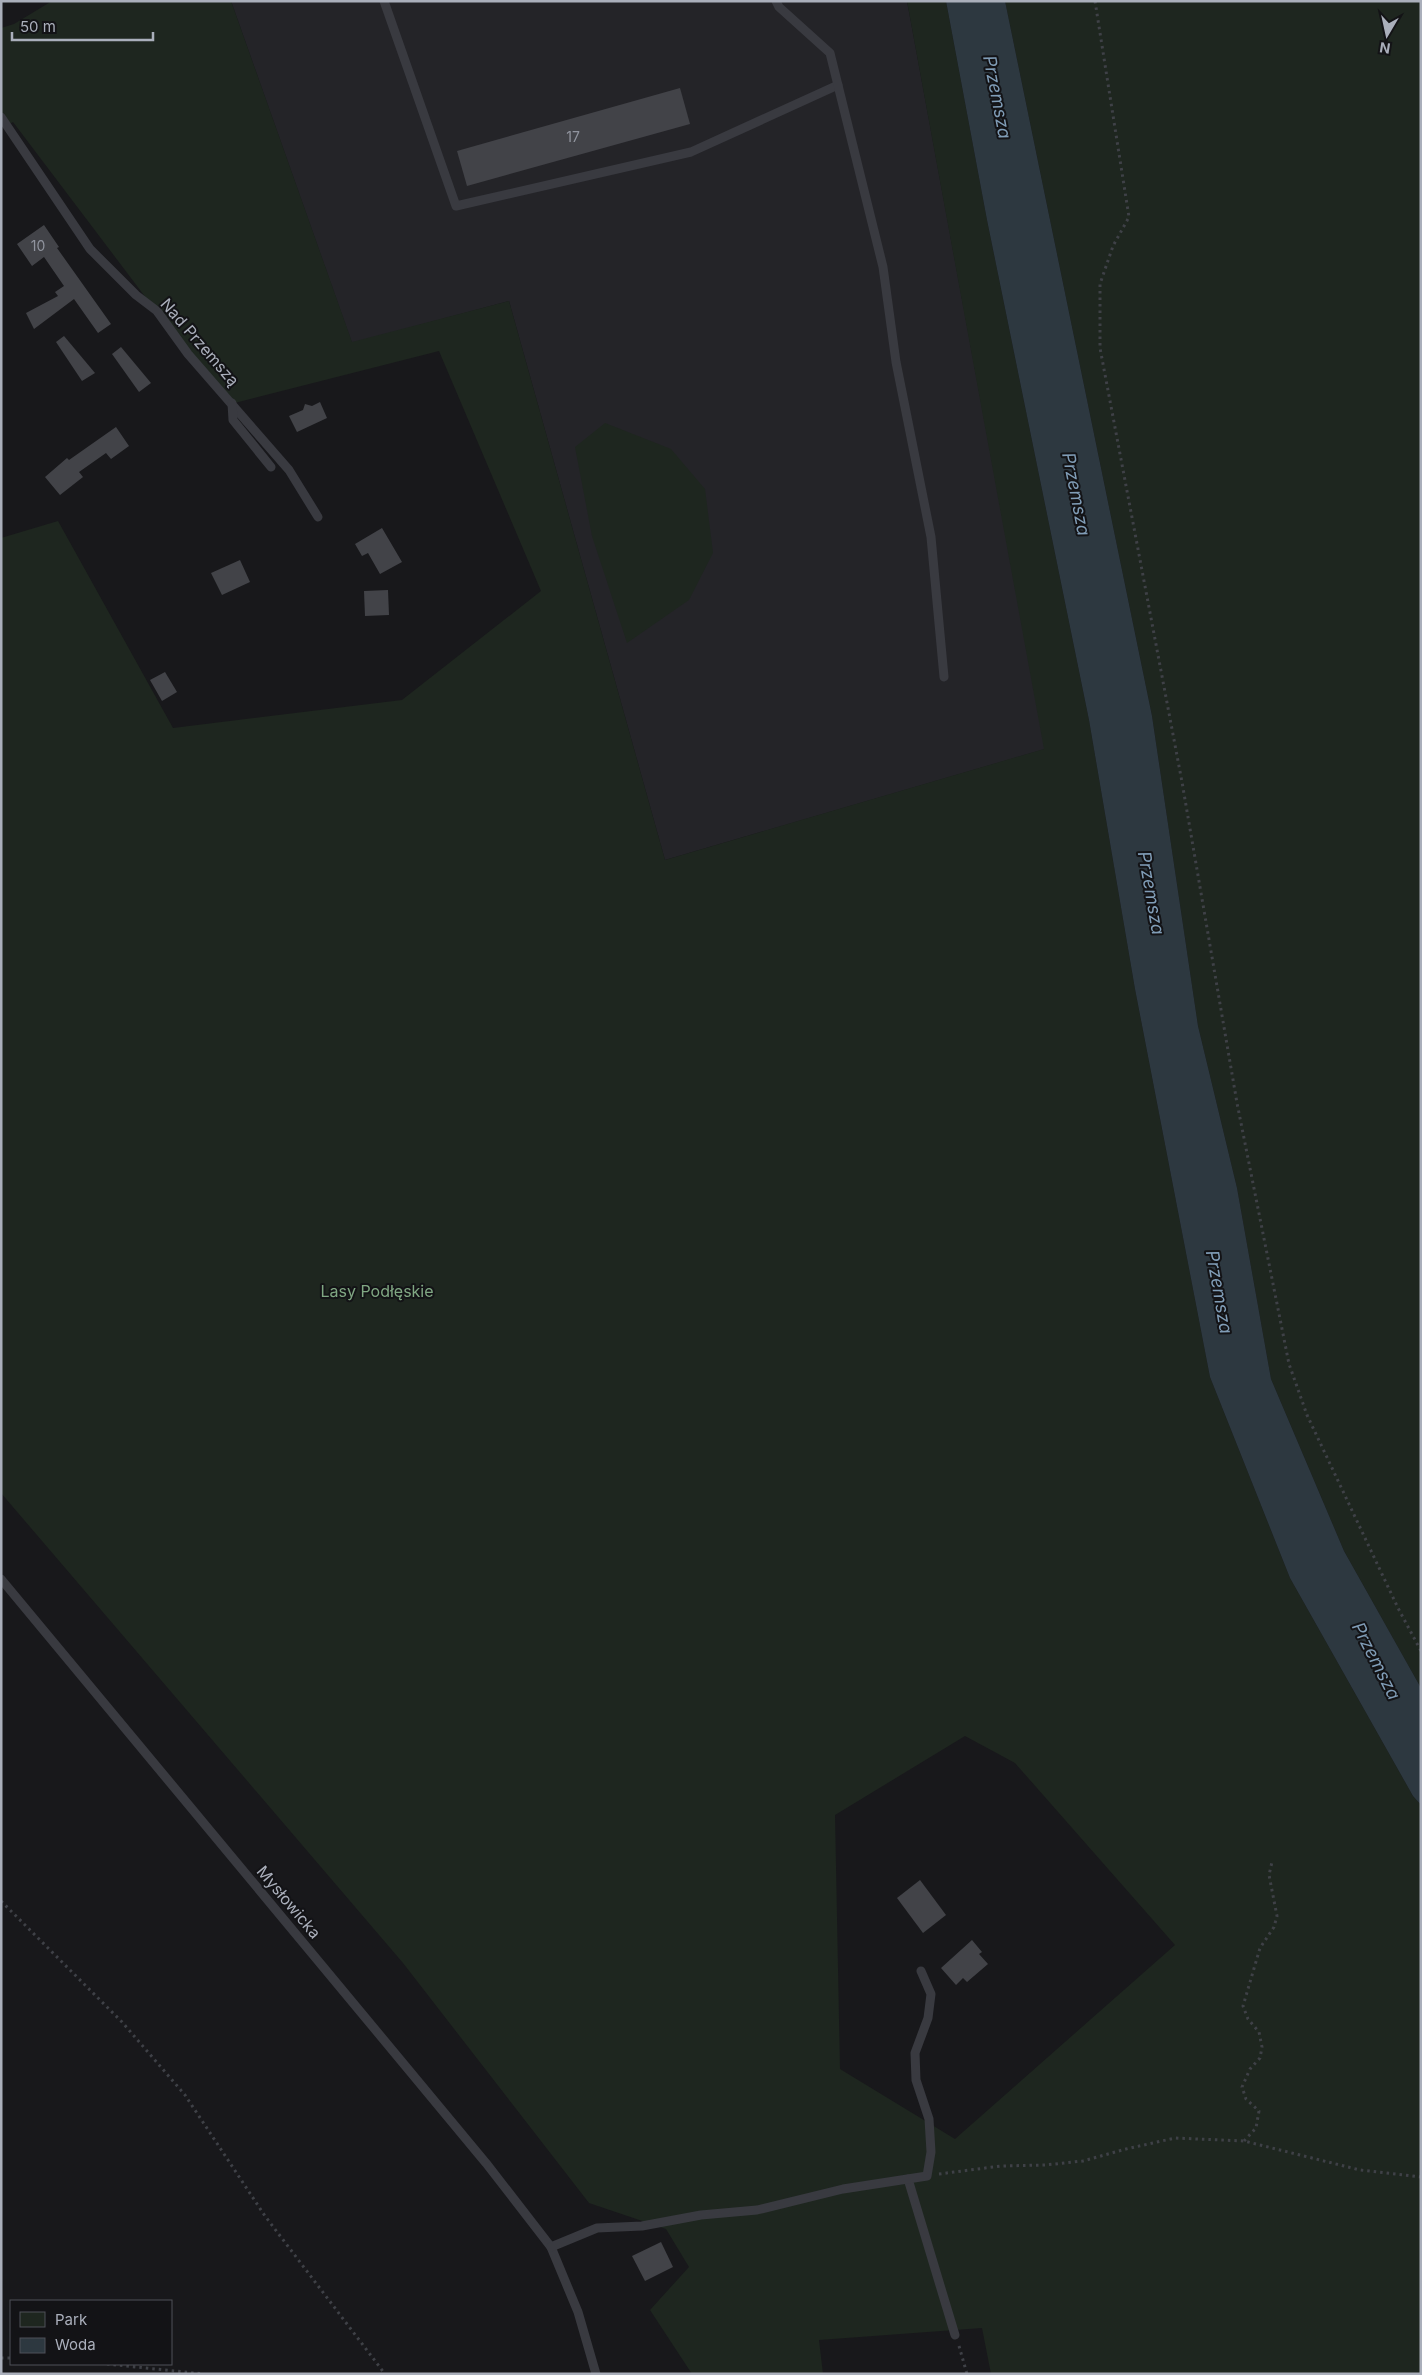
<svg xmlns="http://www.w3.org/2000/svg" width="1422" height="2375" viewBox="0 0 1422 2375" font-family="Inter,sans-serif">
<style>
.built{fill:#242428}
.green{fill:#1e261f;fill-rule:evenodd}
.water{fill:#2d3840}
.building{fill:#424348}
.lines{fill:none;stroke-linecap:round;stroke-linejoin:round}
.path{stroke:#3f4147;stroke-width:3;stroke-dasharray:2.5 4;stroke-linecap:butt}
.lane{stroke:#393a40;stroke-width:9}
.labels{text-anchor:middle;stroke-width:4;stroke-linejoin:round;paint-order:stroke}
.number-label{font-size:14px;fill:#90949e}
.street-label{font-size:16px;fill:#aaafbb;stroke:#131316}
.park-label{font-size:16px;fill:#80a783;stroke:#131316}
.water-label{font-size:18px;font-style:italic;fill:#809db7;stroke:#131316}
</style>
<rect width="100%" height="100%" fill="#18181b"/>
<polygon class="built" points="231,1 907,1 1045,749 665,860 509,301 352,343"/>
<g class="green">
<path d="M52,1h179l121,341 157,-41 156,559 379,-111 -137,-748h39l41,219 102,500 46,269 75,388 80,201 123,218 8,9v569h-430l-9,-46 -163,12 4,34h-131l-42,-64 39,-43 -23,-38 -77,-26 -186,-240 -402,-470v-955l57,-17 115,207 229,-28 139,-109 -102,-240 -212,54 -214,-283 -12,6v-100l13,-4zM965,1736l50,27 160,182 -220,194 -115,-70 -5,-254z"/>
<polygon points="1005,1 1421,1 1421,1688 1344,1551 1271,1379 1237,1188 1198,1026 1152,716"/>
<polygon points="605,423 671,449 705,489 713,553 689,600 627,643 592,536 575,447"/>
</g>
<polygon class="water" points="946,1 1005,1 1152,716 1198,1026 1237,1188 1271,1379 1344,1551 1421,1688 1421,1805 1413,1796 1290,1578 1210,1377 1135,989 1089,720 987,220"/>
<g class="building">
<polygon points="680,88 690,124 467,186 457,151"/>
<polygon points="44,225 59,247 57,248 111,324 98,333 74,299 34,329 26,313 58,296 55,292 64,286 44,257 32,266 17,244"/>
<polygon points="64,336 95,373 82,381 56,342"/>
<polygon points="121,347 151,383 139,392 112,354"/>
<polygon points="320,402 327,418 297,432 289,416 303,410 305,404 312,406"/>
<polygon points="116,427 129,446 111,459 106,453 79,472 83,477 60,495 45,477 67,458 69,460"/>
<polygon points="382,528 402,562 380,574 368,553 362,556 355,544"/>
<polygon points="240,560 250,582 222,595 211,573"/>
<polygon points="388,590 389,615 365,616 364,591"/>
<polygon points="165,672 177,692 162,701 150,680"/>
<polygon points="920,1880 946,1915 923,1933 897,1898"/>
<polygon points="972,1940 982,1952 979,1954 988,1964 967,1982 963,1978 956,1985 941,1968"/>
<polygon points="661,2242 673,2267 645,2281 632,2256"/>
</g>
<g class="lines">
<g class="path">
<polyline points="1095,1 1129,217 1113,246 1100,284 1100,348 1182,782 1237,1103 1289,1364 1307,1415 1398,1608 1421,1651"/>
<polyline points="1,1901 122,2022 185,2095 265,2216 385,2374"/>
<polyline points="1244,2141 1256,2128 1259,2111 1246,2099 1242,2087 1250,2069 1260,2058 1262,2047 1259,2032 1248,2019 1243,2006 1260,1948 1274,1927 1277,1916 1269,1875 1272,1862"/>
<polyline points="939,2174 1001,2166 1045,2165 1083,2161 1126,2149 1175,2138 1244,2141 1360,2170 1421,2177"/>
<polyline points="959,2346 967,2374"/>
<polyline points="1,2358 11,2358"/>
<polyline points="107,2364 204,2374"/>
</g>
<g class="lane">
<polyline points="384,1 456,206 691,152 838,85"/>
<polyline points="776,1 779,7 830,53 883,267 896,362 931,537 944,677"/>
<polyline points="1,117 90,249 136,295 157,311 188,354 289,470 318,517"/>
<polyline points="232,403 233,420 271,467"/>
<polyline points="1,1579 486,2163 551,2247 578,2312 596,2374"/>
<polyline points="908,2179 955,2335"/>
<polyline points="551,2247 597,2228 642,2226 701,2215 757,2210 843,2189 927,2176 931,2152 929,2119 916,2080 915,2053 928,2018 931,1994 921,1971"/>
</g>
</g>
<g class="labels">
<g class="number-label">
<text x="573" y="142">17</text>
<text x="38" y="251">10</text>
</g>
<g class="street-label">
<text transform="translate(200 342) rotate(49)" y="6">Nad Przemszą</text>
<text transform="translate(289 1902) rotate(50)" y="6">Mysłowicka</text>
</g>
<g class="park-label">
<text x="377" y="1297">Lasy Podłęskie</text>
</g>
<g class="water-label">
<text transform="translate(997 97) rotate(79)" y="6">Przemsza</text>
<text transform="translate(1076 494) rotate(79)" y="6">Przemsza</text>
<text transform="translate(1151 893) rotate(80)" y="6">Przemsza</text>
<text transform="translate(1219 1292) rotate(80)" y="6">Przemsza</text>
<text transform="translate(1376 1661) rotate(63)" y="6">Przemsza</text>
</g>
</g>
<rect width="1422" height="2375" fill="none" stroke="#aaafbb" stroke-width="5"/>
<rect x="10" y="2300" width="162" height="65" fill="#131316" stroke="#4f5158"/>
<rect x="20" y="2312" width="25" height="15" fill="#1e261f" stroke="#4f5158"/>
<text x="55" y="2325" font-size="15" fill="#aaafbb">Park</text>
<rect x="20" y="2338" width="25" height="15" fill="#2d3840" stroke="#4f5158"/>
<text x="55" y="2350" font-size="15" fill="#aaafbb">Woda</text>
<g transform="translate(1387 35) rotate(189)" stroke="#131316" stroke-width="4" paint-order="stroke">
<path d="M0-4L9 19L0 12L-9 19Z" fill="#aaafbb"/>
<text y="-8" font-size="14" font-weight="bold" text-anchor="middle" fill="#aaafbb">N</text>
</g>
<path d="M12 32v8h141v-8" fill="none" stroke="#aaafbb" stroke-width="2.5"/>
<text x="20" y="32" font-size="15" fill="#aaafbb" stroke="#131316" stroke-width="4" paint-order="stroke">50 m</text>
</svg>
